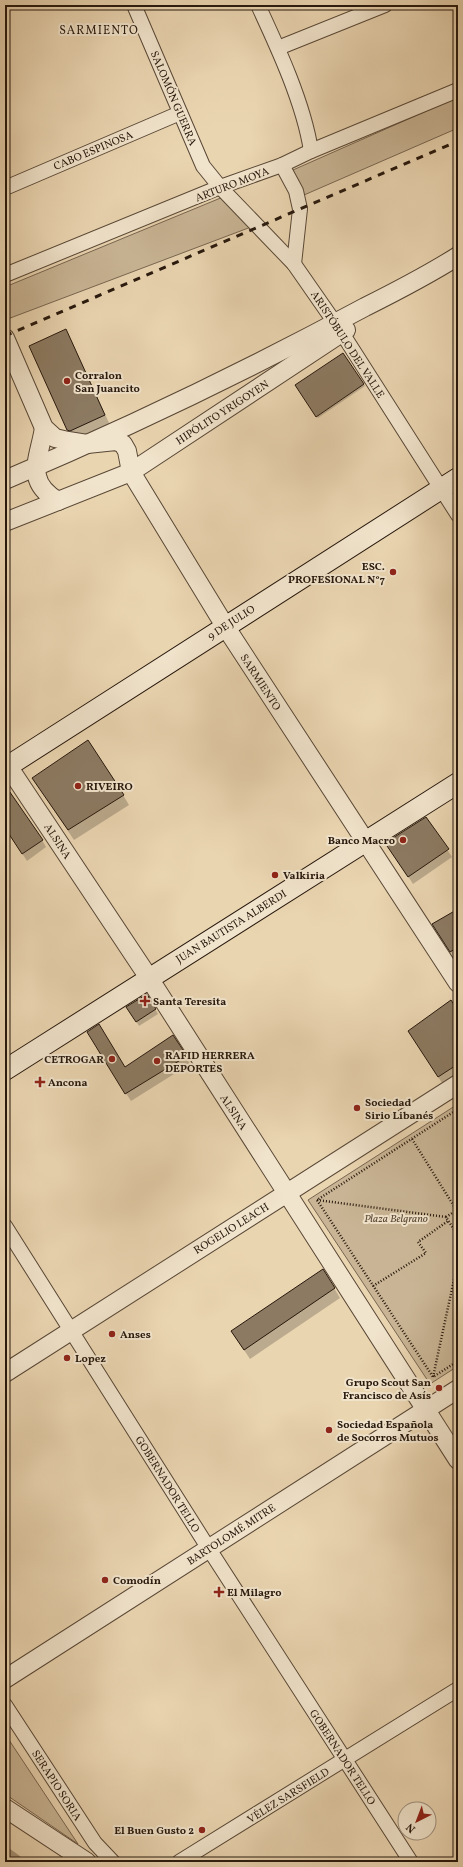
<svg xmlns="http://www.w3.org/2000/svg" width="463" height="1867" viewBox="0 0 463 1867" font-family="Vollkorn,serif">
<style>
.green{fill:#c9b595;stroke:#786651}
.shadow{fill:#0003}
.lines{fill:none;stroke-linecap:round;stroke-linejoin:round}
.canal{stroke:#a89579;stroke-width:14}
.building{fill:#8c7a62;stroke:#27180d}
.minor-casing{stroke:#584736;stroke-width:16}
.tertiary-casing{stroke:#584736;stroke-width:20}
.secondary-casing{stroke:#27180d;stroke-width:22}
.path{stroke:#27180d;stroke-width:2.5;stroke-dasharray:1 2;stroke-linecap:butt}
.minor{stroke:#f1e4cc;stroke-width:14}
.tertiary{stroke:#f1e4cc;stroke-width:18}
.secondary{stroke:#f1e4cc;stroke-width:20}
.rail{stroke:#27180d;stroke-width:3;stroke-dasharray:7 7;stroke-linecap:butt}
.poi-dot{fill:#8f2418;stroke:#f1e4cc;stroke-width:1.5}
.labels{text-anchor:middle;stroke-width:4;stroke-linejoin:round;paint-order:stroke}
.street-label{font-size:11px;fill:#27180d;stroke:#f1e4cc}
.poi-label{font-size:11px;font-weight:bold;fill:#27180d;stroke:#f1e4cc;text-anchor:start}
.park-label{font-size:11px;font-style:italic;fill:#584736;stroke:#f1e4cc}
.neighbourhood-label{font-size:12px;letter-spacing:1px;fill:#27180d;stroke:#f1e4cc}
</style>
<rect width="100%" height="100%" fill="#ead5b1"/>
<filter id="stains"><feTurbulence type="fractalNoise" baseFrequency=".005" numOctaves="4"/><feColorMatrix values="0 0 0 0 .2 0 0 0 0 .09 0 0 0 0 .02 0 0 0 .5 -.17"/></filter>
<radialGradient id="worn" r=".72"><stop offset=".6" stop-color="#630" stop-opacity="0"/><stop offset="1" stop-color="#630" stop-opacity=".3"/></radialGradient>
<g class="green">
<polygon points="458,97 458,128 304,195 293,170"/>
<polygon points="223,197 251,227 5,320 5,287"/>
<polygon points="458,1104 458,1366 430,1384 308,1200"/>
<polygon points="5,1734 78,1844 5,1794"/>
</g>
<g class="shadow">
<polygon points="71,340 110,425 76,440 74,440 68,430"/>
<polygon points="343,354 365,386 318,418 296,386"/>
<polygon points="39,788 123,795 129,805 74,840"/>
<polygon points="5,798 42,840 46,847 27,861 5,827"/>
<polygon points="426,818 452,857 413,884 391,850"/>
<polygon points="458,910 458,957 455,959 438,932"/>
<polygon points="146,995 158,1014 139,1026 128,1007"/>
<polygon points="458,1013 458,1077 444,1086 415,1041"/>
<polygon points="173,1037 190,1064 131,1101 92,1040 125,1068"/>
<polygon points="334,1288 340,1298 250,1359 232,1332"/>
</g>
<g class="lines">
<polyline class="canal" points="5,1854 16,1862"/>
</g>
<g class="building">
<polygon points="66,329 105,415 70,431 67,430 29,346"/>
<polygon points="343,353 364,384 316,417 295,385"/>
<polygon points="88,740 124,795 68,830 32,778"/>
<polygon points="5,785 43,840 22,854 5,828"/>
<polygon points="426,817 449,849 408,877 385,843"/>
<polygon points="458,909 458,947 450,952 432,924"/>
<polygon points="147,994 156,1009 136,1022 126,1007"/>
<polygon points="451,1000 458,1011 458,1064 438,1077 408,1031"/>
<polygon points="99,1024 125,1067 173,1035 187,1056 125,1094 87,1032"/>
<polygon points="323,1269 335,1288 244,1350 231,1331"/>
</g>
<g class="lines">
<defs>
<g id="minor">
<polyline points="134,5 203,166 220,187 294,264 342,333 458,515"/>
<path d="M258,5c20,43 46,99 53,146"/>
<polyline points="278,48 385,5"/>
<polyline points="282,165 296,191 300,209 294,264"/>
<polyline points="5,188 180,113"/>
<polyline points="5,275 220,187 282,165 311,151 458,90"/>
<polyline points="5,1226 209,1549 411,1862"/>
<polyline points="5,1705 95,1843 113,1862"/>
<polyline points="179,1862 458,1689"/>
</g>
<g id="tertiary">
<polyline points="5,338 44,428 55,438 68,441 87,444 116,441 123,444 127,451 131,472 225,626 458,983"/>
<path d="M44,428c-5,31 -20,53 14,73"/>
<path d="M5,480c123,-52 243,-110 360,-173 32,-16 63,-32 93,-51"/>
<polyline points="5,522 131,472 346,330"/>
<polyline points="8,766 149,978 458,1460"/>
<polyline points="5,1373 458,1084"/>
<polyline points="5,1679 458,1389"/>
<polyline points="5,1808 87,1862"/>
</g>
<g id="secondary">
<polyline points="5,768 458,478"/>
<polyline points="5,1070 458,783"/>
</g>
</defs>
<use href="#minor" class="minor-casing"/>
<use href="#tertiary" class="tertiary-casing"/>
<use href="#secondary" class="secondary-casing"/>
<g class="path">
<polyline points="458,1109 317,1200 433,1377 458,1361"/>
<polyline points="412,1139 457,1211"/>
<polyline points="317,1200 446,1217"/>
<polyline points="457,1210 446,1217 458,1236"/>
<polyline points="373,1286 426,1253 418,1242 448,1221"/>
<polyline points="433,1377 458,1261"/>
</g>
<use href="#minor" class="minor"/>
<use href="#tertiary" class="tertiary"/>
<use href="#secondary" class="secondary"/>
<polyline class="rail" points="5,336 458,141"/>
</g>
<g class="poi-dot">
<circle cx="67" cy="381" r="4"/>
<circle cx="393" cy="572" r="4"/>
<circle cx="78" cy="786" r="4"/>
<circle cx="403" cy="840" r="4"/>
<circle cx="275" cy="875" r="4"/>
<path d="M143 995h4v4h4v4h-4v4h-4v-4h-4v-4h4z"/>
<circle cx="112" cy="1059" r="4"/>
<circle cx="157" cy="1061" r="4"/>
<path d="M38 1076h4v4h4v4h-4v4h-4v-4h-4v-4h4z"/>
<circle cx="357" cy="1108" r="4"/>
<circle cx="112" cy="1334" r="4"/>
<circle cx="67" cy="1358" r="4"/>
<circle cx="439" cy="1388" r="4"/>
<circle cx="329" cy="1430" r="4"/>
<circle cx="105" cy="1580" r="4"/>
<path d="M217 1586h4v4h4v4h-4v4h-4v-4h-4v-4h4z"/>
<circle cx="202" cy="1830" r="4"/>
</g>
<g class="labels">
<g class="street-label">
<text transform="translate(174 98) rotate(67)" y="4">SALOMÓN GUERRA</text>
<text transform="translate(93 150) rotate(-23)" y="4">CABO ESPINOSA</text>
<text transform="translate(232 184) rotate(-21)" y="4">ARTURO MOYA</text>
<text transform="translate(348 344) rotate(57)" y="4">ARISTÓBULO DEL VALLE</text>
<text transform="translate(222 412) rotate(-33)" y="4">HIPÓLITO YRIGOYEN</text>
<text transform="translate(231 622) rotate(-33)" y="4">9 DE JULIO</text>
<text transform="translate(261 682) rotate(57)" y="4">SARMIENTO</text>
<text transform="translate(58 841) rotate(57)" y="4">ALSINA</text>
<text transform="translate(231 926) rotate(-32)" y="4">JUAN BAUTISTA ALBERDI</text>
<text transform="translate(234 1112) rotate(57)" y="4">ALSINA</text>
<text transform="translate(231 1228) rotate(-32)" y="4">ROGELIO LEACH</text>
<text transform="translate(168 1484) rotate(58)" y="4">GOBERNADOR TELLO</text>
<text transform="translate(231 1534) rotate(-33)" y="4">BARTOLOMÉ MITRE</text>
<text transform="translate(343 1757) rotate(57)" y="4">GOBERNADOR TELLO</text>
<text transform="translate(57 1785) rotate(57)" y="4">SERAPIO SORIA</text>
<text transform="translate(288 1795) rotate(-32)" y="4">VÉLEZ SARSFIELD</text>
</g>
<g class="poi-label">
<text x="75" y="379">Corralon<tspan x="75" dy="13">San Juancito</tspan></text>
<text x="385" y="570" text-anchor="end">ESC.<tspan x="385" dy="13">PROFESIONAL N°7</tspan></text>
<text x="86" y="790">RIVEIRO</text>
<text x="395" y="844" text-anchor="end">Banco Macro</text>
<text x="283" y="879">Valkiria</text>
<text x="153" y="1005">Santa Teresita</text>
<text x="165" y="1059">RAFID HERRERA<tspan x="165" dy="13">DEPORTES</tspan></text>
<text x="104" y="1063" text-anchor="end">CETROGAR</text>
<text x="48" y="1086">Ancona</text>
<text x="365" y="1106">Sociedad<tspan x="365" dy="13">Sirio Libanés</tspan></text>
<text x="120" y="1338">Anses</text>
<text x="75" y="1362">Lopez</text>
<text x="431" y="1386" text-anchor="end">Grupo Scout San<tspan x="431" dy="13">Francisco de Asís</tspan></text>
<text x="337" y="1428">Sociedad Española<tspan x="337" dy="13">de Socorros Mutuos</tspan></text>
<text x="113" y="1584">Comodín</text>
<text x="227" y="1596">El Milagro</text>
<text x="194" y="1834" text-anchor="end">El Buen Gusto 2</text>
</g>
<g class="park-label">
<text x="396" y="1222">Plaza Belgrano</text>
</g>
<g class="neighbourhood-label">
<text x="99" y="34">SARMIENTO</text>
</g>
</g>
<rect width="463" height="1867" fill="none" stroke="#ead5b1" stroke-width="20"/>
<rect x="6" y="6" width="451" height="1855" fill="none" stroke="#27180d" stroke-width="2"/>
<rect x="10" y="10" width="443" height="1847" fill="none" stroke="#27180d"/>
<g transform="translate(417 1821) rotate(222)"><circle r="19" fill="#f1e4cc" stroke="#a09280"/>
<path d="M0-3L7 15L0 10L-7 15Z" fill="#8f2418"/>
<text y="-6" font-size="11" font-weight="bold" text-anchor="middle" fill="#27180d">N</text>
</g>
<rect width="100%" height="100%" filter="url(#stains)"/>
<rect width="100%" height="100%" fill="url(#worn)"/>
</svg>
